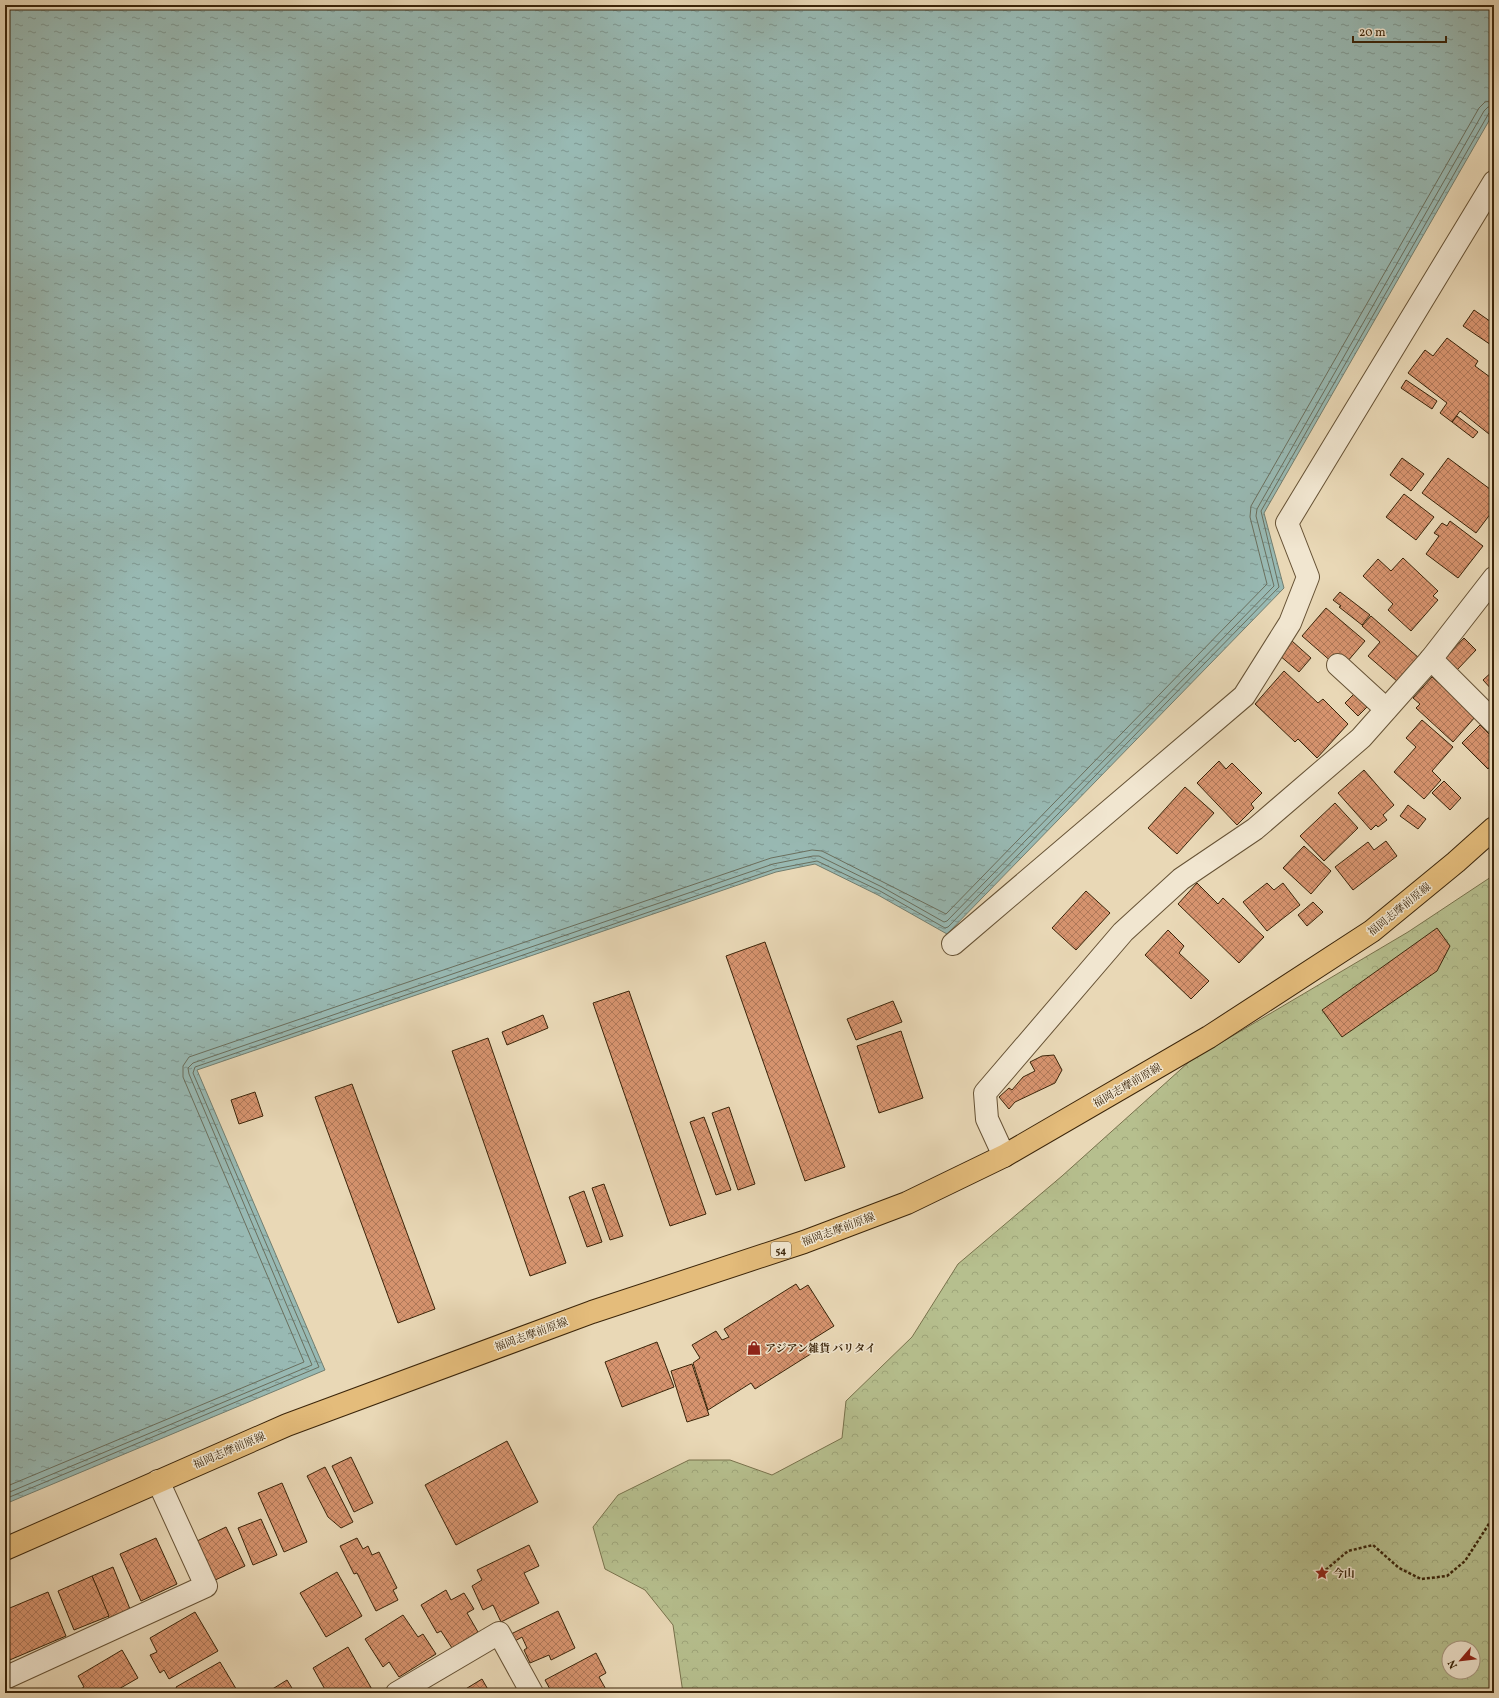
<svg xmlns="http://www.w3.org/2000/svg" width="1499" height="1698" viewBox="0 0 1499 1698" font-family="Vollkorn,'Noto Serif JP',serif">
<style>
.forest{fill:url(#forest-crowns);stroke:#78724c;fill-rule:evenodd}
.water{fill:url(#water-ripples);stroke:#737e6f}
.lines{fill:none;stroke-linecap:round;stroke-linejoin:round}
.shore{stroke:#6a6f5e;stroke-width:1}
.building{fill:url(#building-cross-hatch);stroke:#3b250a}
.minor-casing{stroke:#665235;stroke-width:24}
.primary-casing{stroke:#3b250a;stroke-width:24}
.path{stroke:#3b250a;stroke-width:2.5;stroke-dasharray:3 2;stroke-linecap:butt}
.minor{stroke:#f1e6d0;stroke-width:22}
.primary{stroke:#e4bc7b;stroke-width:22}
.labels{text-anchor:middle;stroke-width:3;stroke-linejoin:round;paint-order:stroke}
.shield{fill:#f1e6d0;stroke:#725f45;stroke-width:1}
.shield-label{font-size:10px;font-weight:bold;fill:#3b250a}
.street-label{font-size:11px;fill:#3b250a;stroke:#f1e6d0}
.poi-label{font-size:11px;font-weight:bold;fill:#3b250a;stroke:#f1e6d0;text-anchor:start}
</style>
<defs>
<pattern id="forest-crowns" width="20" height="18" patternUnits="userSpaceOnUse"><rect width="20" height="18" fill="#b6bf8e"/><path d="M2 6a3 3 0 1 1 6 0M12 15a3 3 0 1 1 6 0" fill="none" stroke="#9da479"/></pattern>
<pattern id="water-ripples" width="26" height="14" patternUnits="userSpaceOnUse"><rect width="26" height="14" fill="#98b9b3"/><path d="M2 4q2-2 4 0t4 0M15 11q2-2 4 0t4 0" fill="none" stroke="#7d9690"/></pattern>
<pattern id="building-cross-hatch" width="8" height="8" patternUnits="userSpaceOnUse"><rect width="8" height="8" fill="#d6936e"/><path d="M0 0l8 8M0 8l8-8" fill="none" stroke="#af7859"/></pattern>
</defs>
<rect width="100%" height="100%" fill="#e9d8b6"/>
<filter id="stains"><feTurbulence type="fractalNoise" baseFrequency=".005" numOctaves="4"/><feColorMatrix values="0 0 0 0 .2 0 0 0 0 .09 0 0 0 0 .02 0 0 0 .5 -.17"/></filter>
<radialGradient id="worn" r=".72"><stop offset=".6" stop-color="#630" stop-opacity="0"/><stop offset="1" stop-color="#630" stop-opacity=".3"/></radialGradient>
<path class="forest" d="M1494,875v818h-811l-10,-68 -28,-35 -40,-21 -12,-42 25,-32 71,-35h41l42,15 70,-37 4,-37 66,-64 46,-73 104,-88 128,-115 218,-129zM1449,1648h24v24h-24z"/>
<polygon class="water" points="5,5 1494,5 1494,112 1264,513 1284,588 947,934 878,895 815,864 776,872 197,1070 325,1370 5,1504"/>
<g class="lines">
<g class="shore">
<polyline points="5,1487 304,1362 183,1077 183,1066 189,1057 771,858 812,850 822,851 946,914 1267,584 1250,517 1251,506 1479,108 1485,102 1494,100"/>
<polyline points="5,1494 312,1365 189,1074 188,1068 193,1063 773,864 813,856 819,856 882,887 944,922 947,921 1274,586 1256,516 1257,509 1484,111 1488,107 1494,106"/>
<polyline points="5,1499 319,1367 193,1073 195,1067 775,869 817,861 880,891 945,928 948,927 1279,587 1261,511 1489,113 1494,111"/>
</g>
</g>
<g class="building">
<polygon points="1474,310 1494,324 1494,347 1463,326"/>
<polygon points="1447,338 1478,361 1475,366 1494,380 1494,438 1460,411 1452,422 1440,413 1447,403 1408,373 1425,350 1433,356"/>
<polygon points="1406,380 1437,401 1432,409 1401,388"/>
<polygon points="1457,416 1478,432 1473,438 1452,422"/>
<polygon points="1402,458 1424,474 1411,491 1390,475"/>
<polygon points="1448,458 1494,492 1494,509 1476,533 1422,493"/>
<polygon points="1404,494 1434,517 1416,540 1386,517"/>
<polygon points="1450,521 1483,546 1458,578 1426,554 1439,536 1434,533 1442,523 1447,526"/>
<polygon points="1403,558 1438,591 1433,596 1438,600 1411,631 1388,610 1393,604 1363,576 1378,559 1391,571"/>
<polygon points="1340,592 1370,615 1362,625 1339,607 1341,606 1333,600"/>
<polygon points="1326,608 1365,641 1347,662 1333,663 1302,636"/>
<polygon points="1371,616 1419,658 1398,682 1368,656 1380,642 1362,626"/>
<polygon points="1464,638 1476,650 1457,670 1445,658"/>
<polygon points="1292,641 1311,658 1299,672 1279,655"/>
<polygon points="1494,670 1494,692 1483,680"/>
<polygon points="1284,671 1318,703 1323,699 1348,724 1317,758 1298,739 1295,742 1255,704"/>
<polygon points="1432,677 1476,716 1453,742 1416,708 1420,704 1413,698"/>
<polygon points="1354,694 1367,707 1358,716 1345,703"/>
<polygon points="1422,720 1453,747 1432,771 1441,780 1424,799 1394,772 1416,747 1406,738"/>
<polygon points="1480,725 1494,739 1494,762 1488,769 1462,743"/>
<polygon points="1219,761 1226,769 1232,763 1262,793 1251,804 1254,808 1237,825 1197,783"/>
<polygon points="1364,770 1394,805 1383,815 1387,820 1378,827 1376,825 1371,830 1338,793"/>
<polygon points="1444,781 1461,798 1450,810 1432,793"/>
<polygon points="1185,787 1214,813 1177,854 1148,828"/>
<polygon points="1335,803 1358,828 1324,861 1300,836"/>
<polygon points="1408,805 1426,819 1418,829 1400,816"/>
<polygon points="1386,841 1397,856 1353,890 1335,867 1368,842 1374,850"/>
<polygon points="1304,846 1331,871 1311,894 1283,868"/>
<polygon points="1197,883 1218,904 1223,898 1264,937 1239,963 1178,904"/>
<polygon points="1267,883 1274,890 1283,883 1300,905 1267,931 1243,902"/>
<polygon points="1086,891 1110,913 1076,950 1052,928"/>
<polygon points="1313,902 1323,912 1307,926 1298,915"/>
<polygon points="1437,928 1450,946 1437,971 1342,1037 1322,1010"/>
<polygon points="1168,930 1184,946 1179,953 1209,981 1191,999 1145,955"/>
<polygon points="765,942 845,1167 805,1181 726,956"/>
<polygon points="629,991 706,1214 670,1226 593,1003"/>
<polygon points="893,1001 902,1022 856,1040 847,1019"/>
<polygon points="543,1015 548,1028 507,1045 502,1032"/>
<polygon points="901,1031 923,1098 879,1113 857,1046"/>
<polygon points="488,1038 566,1263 530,1276 452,1051"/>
<polygon points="1054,1055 1062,1070 1055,1083 1015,1102 1009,1109 999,1097 1009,1088 1012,1090 1023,1077 1035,1071 1030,1062 1042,1056"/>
<polygon points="352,1084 435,1309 398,1323 315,1097"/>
<polygon points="255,1092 263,1116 239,1124 231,1100"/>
<polygon points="729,1107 755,1184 738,1190 712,1113"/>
<polygon points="704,1117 731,1190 716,1195 690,1122"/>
<polygon points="604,1184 623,1236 610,1240 592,1188"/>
<polygon points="584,1191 602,1242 587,1247 569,1197"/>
<polygon points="796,1284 800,1290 808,1285 834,1326 810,1341 817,1350 755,1389 751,1383 708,1410 693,1363 700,1358 692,1345 716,1331 722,1340 729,1337 724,1329"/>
<polygon points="657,1342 674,1387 622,1407 605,1362"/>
<polygon points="692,1364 709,1415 687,1422 671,1371"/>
<polygon points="507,1441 538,1502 456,1545 425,1485"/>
<polygon points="351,1457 373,1503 354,1512 332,1466"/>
<polygon points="325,1467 353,1522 341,1528 328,1517 307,1476"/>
<polygon points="282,1483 307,1542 284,1552 258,1493"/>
<polygon points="261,1519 277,1555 253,1565 238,1528"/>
<polygon points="226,1527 245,1566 211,1582 193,1543"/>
<polygon points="156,1538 177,1584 141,1601 120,1554"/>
<polygon points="357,1538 363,1549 368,1546 372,1555 379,1552 397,1588 393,1590 398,1600 376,1611 357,1573 354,1574 340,1546"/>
<polygon points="529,1545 539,1566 524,1573 539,1603 501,1622 493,1605 483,1610 472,1586 482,1580 477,1570"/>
<polygon points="113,1567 130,1609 109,1618 92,1576"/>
<polygon points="337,1572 362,1616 326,1637 300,1593"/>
<polygon points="92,1576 109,1616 74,1630 58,1591"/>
<polygon points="446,1590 451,1600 464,1593 474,1609 467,1613 478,1632 452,1648 441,1631 437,1633 421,1605"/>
<polygon points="48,1592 66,1636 5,1662 5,1610"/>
<polygon points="558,1611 575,1648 551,1660 549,1655 530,1663 524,1650 527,1648 522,1637 515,1641 511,1634"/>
<polygon points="195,1612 218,1651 169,1679 164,1670 160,1673 150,1655 157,1652 150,1638"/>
<polygon points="403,1615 418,1637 423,1634 436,1654 399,1677 389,1662 383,1667 365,1639"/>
<polygon points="348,1647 374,1693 327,1693 313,1668"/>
<polygon points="122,1650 138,1678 112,1693 78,1693 77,1691 84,1687 78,1676"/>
<polygon points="596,1653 606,1673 599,1677 608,1693 616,1689 618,1693 552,1693 545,1680"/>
<polygon points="220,1662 238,1692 179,1693 176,1687"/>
<polygon points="482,1679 490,1693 459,1693"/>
<polygon points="287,1680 295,1693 266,1693"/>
</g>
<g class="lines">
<defs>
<g id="minor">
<polyline points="1431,659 1494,722"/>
<polyline points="1338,665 1386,709"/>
<polyline points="953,944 1244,696 1290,623 1308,577 1287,523 1494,182"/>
<polyline points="1004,1156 987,1119 985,1093 1123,932 1181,879 1255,829 1361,738 1431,659 1494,578"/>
<polyline points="5,1678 206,1586 158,1481"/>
<polyline points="397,1693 499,1633 532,1693"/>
</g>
<polyline id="primary" points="5,1549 287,1425 592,1312 804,1242 907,1203 1004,1156 1209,1037 1372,931 1456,862 1494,828"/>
</defs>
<use href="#minor" class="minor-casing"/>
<use href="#primary" class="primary-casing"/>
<polyline class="path" points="1322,1573 1348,1551 1373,1545 1399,1568 1421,1579 1447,1576 1465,1561 1494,1516"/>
<use href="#minor" class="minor"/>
<use href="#primary" class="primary"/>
</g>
<defs>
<symbol id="shop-bare" viewBox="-9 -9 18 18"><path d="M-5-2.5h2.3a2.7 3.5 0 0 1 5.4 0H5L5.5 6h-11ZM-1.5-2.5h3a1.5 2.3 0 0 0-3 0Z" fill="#8f2418" stroke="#f1e6d0" stroke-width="2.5" paint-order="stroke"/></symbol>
<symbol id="sight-bare" viewBox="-9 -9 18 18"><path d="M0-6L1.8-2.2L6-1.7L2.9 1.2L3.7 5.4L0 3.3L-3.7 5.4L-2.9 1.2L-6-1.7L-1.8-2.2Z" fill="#8f2418" stroke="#f1e6d0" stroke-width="2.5" paint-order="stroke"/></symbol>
</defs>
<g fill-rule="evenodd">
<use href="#shop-bare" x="744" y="1338" width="20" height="20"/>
<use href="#sight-bare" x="1312" y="1563" width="20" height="20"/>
</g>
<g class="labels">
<rect class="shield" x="771" y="1242" width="20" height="16" rx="3"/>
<g class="shield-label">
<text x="781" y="1254">54</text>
</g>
<g class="street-label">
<text transform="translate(1399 909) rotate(-39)" y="4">福岡志摩前原線</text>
<text transform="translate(1127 1085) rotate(-30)" y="4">福岡志摩前原線</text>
<text transform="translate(838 1229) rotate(-20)" y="4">福岡志摩前原線</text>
<text transform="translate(531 1334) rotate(-20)" y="4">福岡志摩前原線</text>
<text transform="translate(229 1450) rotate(-23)" y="4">福岡志摩前原線</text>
</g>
<g class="poi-label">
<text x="765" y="1352">アジアン雑貨 バリタイ</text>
<text x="1333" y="1577">今山</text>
</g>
</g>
<rect width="1499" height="1698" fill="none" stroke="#e9d8b6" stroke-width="20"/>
<rect x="6" y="6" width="1487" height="1686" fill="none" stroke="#3b250a" stroke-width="2"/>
<rect x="10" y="10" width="1479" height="1678" fill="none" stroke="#3b250a"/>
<g transform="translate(1461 1660) rotate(242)"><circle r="19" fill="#f1e6d0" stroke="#a89981"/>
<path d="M0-3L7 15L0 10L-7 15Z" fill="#8f2418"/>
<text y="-6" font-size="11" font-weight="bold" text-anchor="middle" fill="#3b250a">N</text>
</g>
<path d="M1353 36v6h93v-6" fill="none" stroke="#3b250a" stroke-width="2"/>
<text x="1359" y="36" font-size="12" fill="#3b250a" stroke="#f1e6d0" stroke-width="3" paint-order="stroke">20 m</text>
<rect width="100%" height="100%" filter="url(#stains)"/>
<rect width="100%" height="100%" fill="url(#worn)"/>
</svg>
